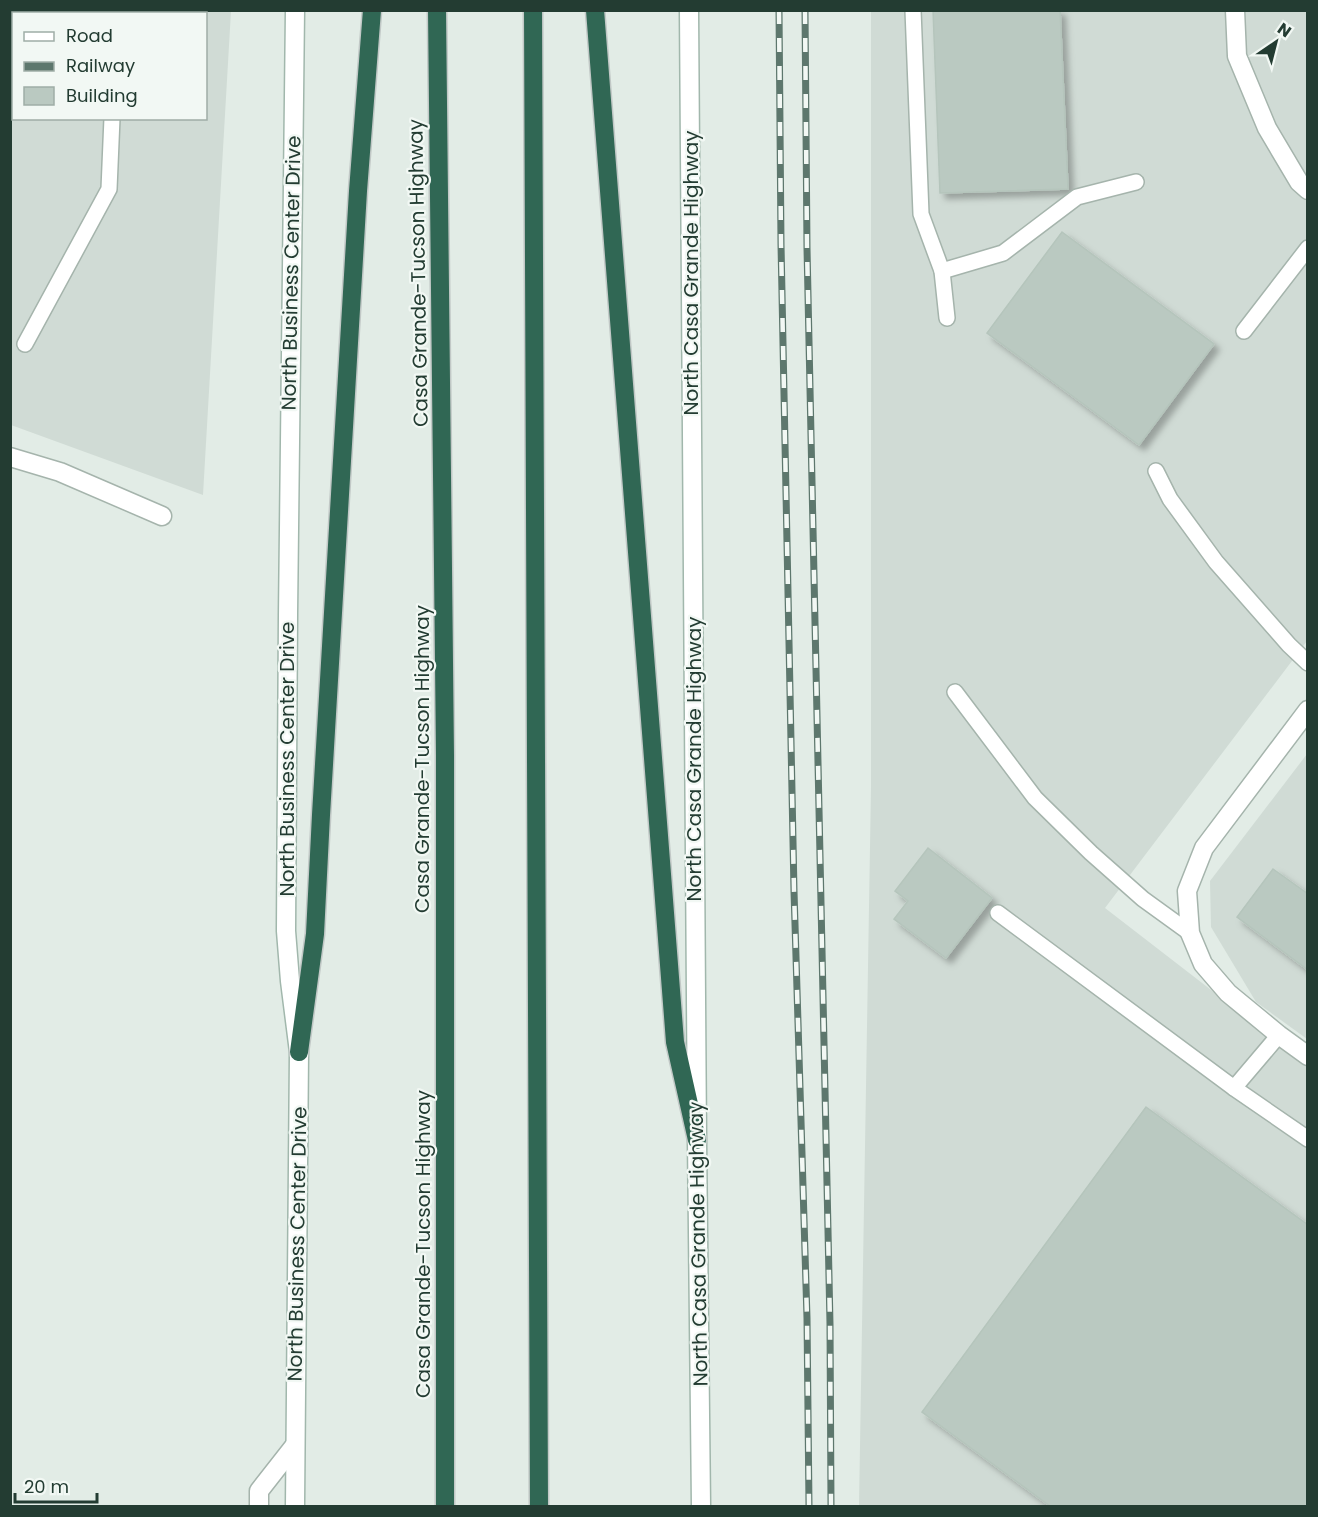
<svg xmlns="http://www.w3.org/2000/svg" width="1318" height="1517" viewBox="0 0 1318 1517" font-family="Poppins,sans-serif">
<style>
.built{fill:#d0dbd5;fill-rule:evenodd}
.building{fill:#bac9c1;stroke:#b5c5bc;stroke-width:1.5;filter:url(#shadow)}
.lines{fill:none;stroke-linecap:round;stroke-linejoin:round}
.service-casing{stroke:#a5b4ac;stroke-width:18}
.minor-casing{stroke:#a5b4ac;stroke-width:21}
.tertiary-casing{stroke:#a5b4ac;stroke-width:21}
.secondary-casing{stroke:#a1b7ac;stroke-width:21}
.motorway-casing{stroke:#c1c8c6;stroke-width:21}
.service{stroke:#fff;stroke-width:15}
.minor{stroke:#fff;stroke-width:18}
.tertiary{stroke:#fff;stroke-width:18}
.secondary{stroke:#fff;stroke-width:18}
.motorway{stroke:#306754;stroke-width:18}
.rail-casing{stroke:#5d776d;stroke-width:7}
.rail{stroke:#f2f8f4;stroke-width:4.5;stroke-dasharray:14;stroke-linecap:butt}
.labels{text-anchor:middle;stroke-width:4.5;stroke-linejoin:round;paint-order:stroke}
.street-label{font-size:20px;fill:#233c32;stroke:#f2f8f4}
</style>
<defs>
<filter id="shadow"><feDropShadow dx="5.5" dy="5.5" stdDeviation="3" flood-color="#0004"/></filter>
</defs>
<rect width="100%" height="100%" fill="#e2ece6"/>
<g class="built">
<path d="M10,11h221l-28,484 -192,-70zM14,14h192v104h-192z"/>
<polygon points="871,11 1307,11 1307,641 1105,908 1307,1064 1307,1506 859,1506 871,787"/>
<polygon points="1307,754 1307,1039 1256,1002 1211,927 1210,881"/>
</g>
<g class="building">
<polygon points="10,10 78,10 78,14 14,14 14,97 10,97"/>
<polygon points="933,10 1060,10 1068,189 940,193"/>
<polygon points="1062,232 1214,344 1139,445 987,333"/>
<polygon points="928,848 992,898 946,958 894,919 908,901 895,891"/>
<polygon points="1273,869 1308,894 1308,970 1237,917"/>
<polygon points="1146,1107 1308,1225 1308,1506 1050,1506 922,1412"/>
</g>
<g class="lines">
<defs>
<g id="service">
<polyline points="913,10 921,214 942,271 947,318"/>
<polyline points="942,271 1003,253 1077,197 1136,182"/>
<polyline points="1244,331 1308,248"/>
<polyline points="25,344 109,189 112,118"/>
<polyline points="1156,471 1170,499 1216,562 1289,645 1308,663"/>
<polyline points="955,692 1035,798 1091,853 1143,899 1190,933"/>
<polyline points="998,913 1234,1088 1279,1035"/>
<polyline points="1234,1088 1308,1139"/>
</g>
<g id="minor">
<polyline points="1235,10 1237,56 1267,128 1299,182 1308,190"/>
<polyline points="10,457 60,472 162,516"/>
<polyline points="1308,710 1204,848 1187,891 1190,933 1203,964 1228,993 1279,1035 1308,1056"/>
</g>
<polyline id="tertiary" points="259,1506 259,1491 295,1445"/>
<g id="secondary">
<polyline points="689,10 697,1140 701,1506"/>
<polyline points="295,1506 299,1052 290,981 286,931 288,615 295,10"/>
</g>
<g id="motorway">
<polyline points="437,10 445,755 445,1506"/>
<polyline points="533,10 539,1506"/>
<polyline points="595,10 675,1042 697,1140"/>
<polyline points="299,1052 315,934 321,815 358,191 372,10"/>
</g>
</defs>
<use href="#service" class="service-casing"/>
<use href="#minor" class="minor-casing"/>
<use href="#tertiary" class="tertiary-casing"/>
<use href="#secondary" class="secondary-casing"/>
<use href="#motorway" class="motorway-casing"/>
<use href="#service" class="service"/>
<use href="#minor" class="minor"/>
<use href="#tertiary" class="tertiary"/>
<use href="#secondary" class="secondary"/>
<use href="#motorway" class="motorway"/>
<defs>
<g id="rail">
<polyline points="779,10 781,244 794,891 807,1318 809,1506"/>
<polyline points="805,10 807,248 830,1324 831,1506"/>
</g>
</defs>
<use href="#rail" class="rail-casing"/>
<use href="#rail" class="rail"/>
</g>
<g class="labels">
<g class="street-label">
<text transform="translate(291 273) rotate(-89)" y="7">North Business Center Drive</text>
<text transform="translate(418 273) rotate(-91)" y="7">Casa Grande-Tucson Highway</text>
<text transform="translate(691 273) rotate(-90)" y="7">North Casa Grande Highway</text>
<text transform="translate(287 759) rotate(-90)" y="7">North Business Center Drive</text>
<text transform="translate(422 759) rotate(-90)" y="7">Casa Grande-Tucson Highway</text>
<text transform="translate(694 759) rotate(-90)" y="7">North Casa Grande Highway</text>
<text transform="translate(297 1244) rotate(-89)" y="7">North Business Center Drive</text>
<text transform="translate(423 1244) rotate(-90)" y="7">Casa Grande-Tucson Highway</text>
<text transform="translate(698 1244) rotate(-91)" y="7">North Casa Grande Highway</text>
</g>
</g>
<rect width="1318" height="1517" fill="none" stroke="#233c32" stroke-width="24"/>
<rect x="12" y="12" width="195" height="108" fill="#f2f8f4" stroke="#9fada6" stroke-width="1.5"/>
<rect x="24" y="32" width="30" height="9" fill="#ffffff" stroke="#9fada6" stroke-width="1.5"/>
<text x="66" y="42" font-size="18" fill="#233c32">Road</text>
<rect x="24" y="62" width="30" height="9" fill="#5d776d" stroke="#9fada6" stroke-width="1.5"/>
<text x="66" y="72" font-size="18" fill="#233c32">Railway</text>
<rect x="24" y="87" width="30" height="18" fill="#bac9c1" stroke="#9fada6" stroke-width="1.5"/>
<text x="66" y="102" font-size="18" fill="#233c32">Building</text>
<g transform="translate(1276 42) rotate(35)" stroke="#f2f8f4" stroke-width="4.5" paint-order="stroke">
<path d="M0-4.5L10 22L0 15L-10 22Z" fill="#233c32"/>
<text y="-9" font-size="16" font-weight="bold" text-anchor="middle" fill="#233c32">N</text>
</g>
<path d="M15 1493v9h82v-9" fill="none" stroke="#233c32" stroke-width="3"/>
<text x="24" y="1493" font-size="18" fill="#233c32" stroke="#f2f8f4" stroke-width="4.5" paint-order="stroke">20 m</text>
</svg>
